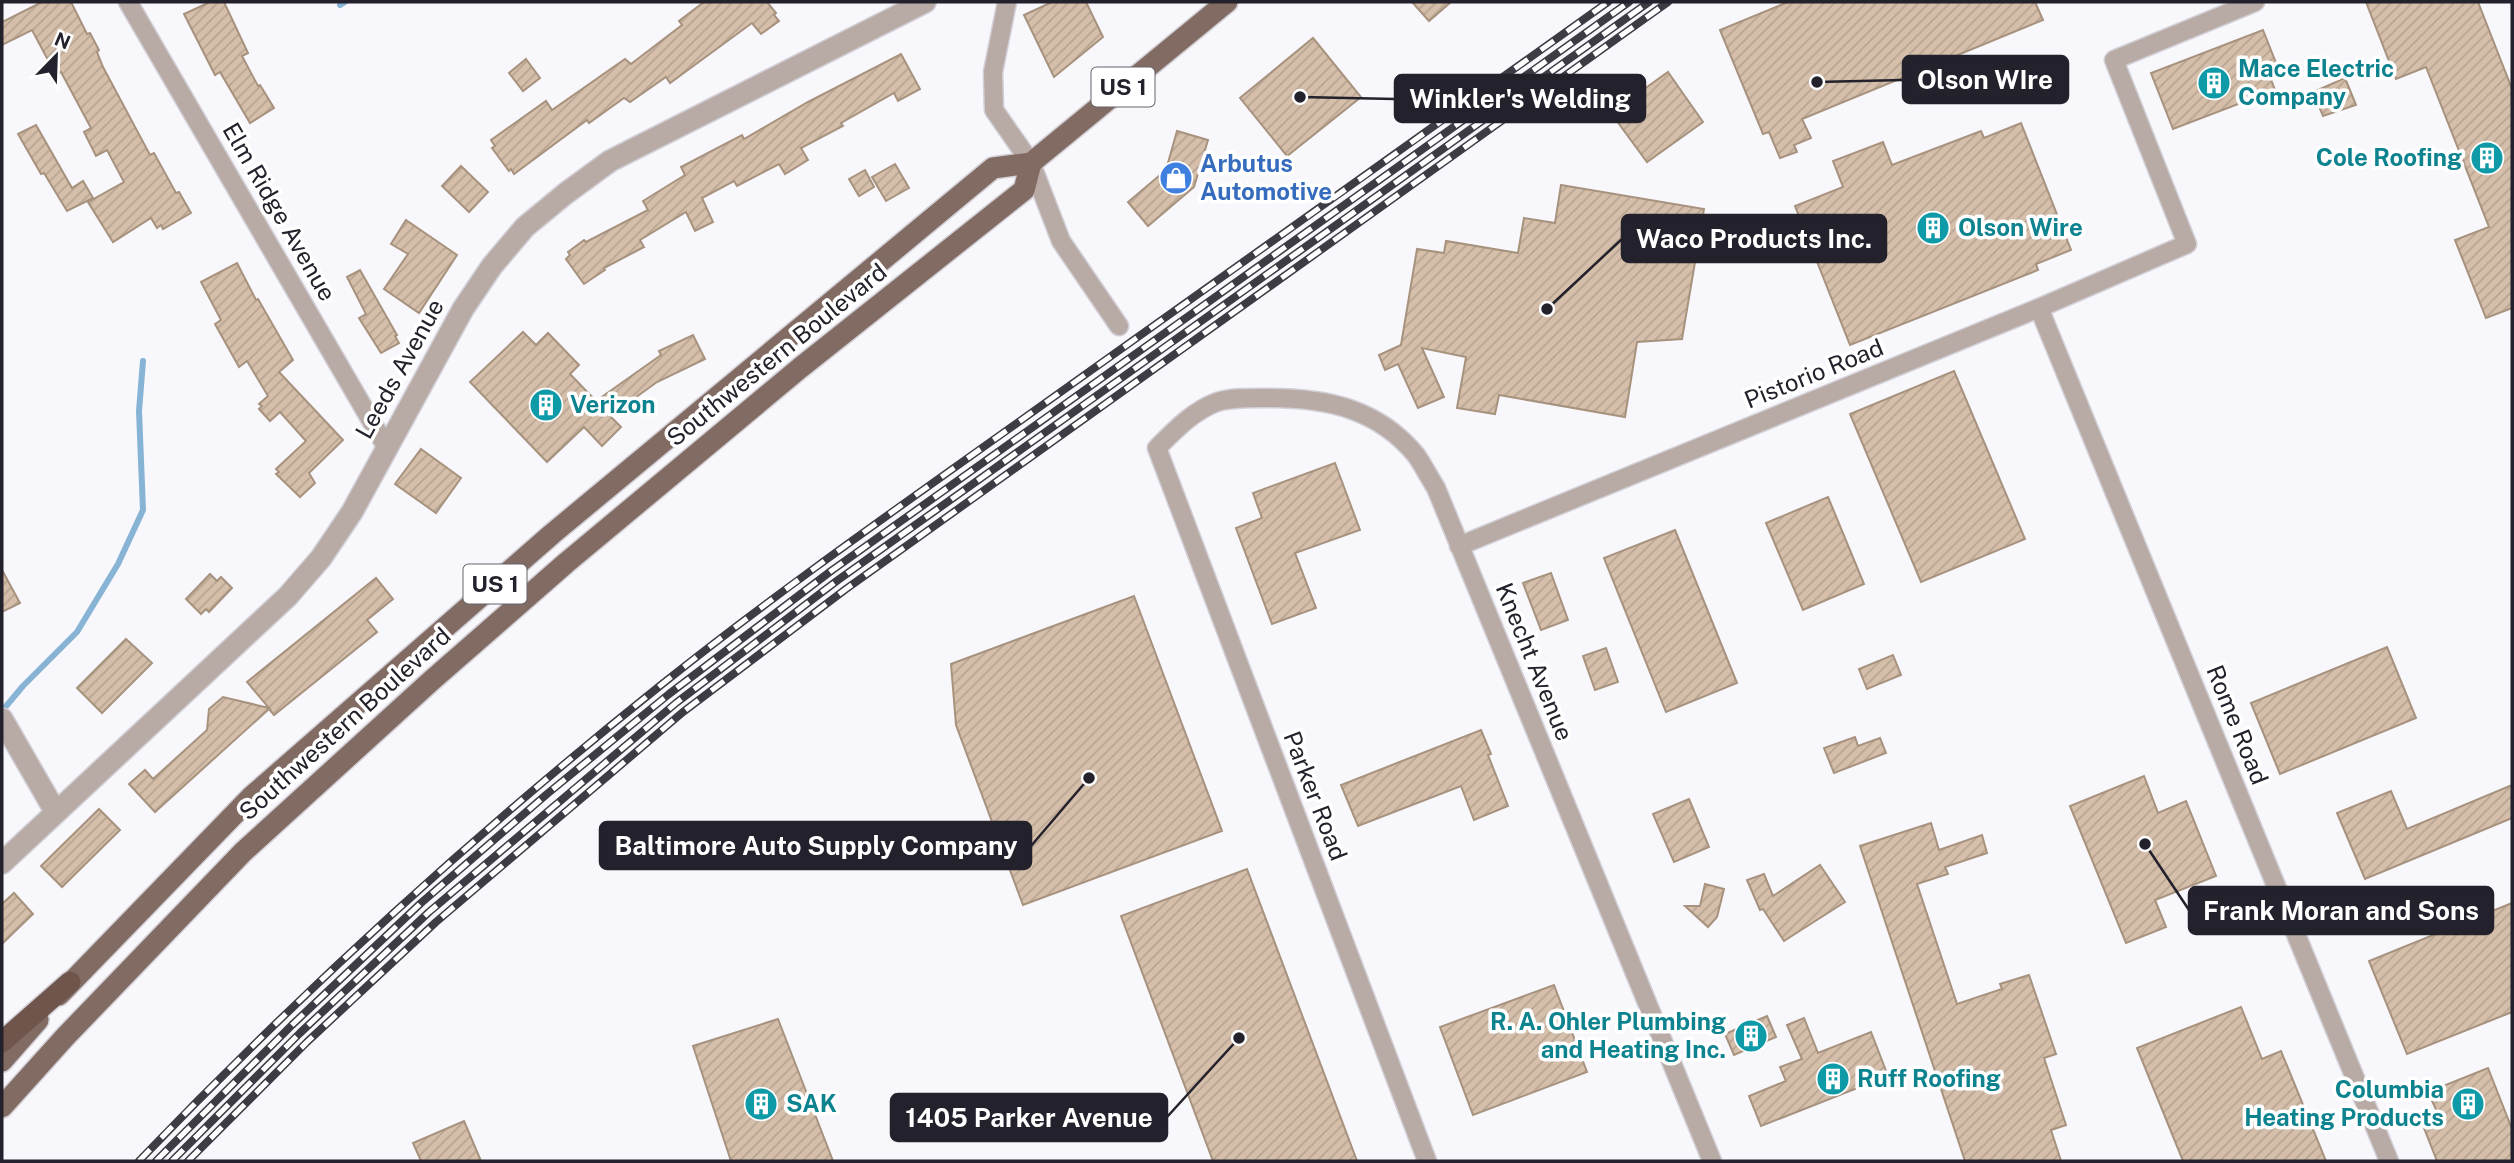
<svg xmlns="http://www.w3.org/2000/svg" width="2514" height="1163" viewBox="0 0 2514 1163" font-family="'Public Sans',sans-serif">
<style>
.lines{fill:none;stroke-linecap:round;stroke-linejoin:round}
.stream{stroke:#87b3d5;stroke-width:6}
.building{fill:url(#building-hatch);stroke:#a7927e;stroke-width:2}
.minor-casing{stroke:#d2d0d6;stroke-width:21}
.tertiary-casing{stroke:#d2d0d6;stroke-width:24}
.primary-casing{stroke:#d2d0d6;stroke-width:24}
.motorway-casing{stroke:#d2d0d6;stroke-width:24}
.minor{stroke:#b8aba6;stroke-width:18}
.tertiary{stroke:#b8aba6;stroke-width:21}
.primary{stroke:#826b63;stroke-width:21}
.motorway{stroke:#6f554c;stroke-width:21}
.rail-casing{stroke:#3d3b44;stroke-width:8}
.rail{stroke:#fff;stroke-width:5;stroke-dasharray:16;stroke-linecap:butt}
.labels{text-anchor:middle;stroke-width:7;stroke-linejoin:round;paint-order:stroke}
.shield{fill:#fff;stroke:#65646b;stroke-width:2}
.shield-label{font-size:23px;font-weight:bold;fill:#23212b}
.culture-label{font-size:24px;font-weight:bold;fill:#0d838f;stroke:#fff;text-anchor:start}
.shop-label{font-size:24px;font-weight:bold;fill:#366cbe;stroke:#fff;text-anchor:start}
.street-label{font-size:24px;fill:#23212b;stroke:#fff}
.leader{fill:none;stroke:#23212b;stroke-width:2.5}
.callout-dot{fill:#23212b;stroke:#fff;stroke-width:2.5}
.callout{fill:#23212b;stroke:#23212b;stroke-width:2.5}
.callout-label{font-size:26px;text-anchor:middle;font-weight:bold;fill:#fff}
</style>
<defs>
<pattern id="building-hatch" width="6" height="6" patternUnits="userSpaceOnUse" patternTransform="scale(1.75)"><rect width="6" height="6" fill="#d5bfaa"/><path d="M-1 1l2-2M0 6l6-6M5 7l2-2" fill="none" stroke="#b7a492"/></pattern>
</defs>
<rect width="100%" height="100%" fill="#f8f7fc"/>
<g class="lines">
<g class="stream">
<polyline points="340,5 345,2"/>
<polyline points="2,711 23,686 77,632 118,564 143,510 139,411 143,361"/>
</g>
</g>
<g class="building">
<polygon points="42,2 71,2 87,34 90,33 99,50 97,52 103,67 150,155 154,153 176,193 179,192 191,213 163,229 161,225 157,228 151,218 113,242 88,202 124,182 107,150 96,156 84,132 91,128 61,72 56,75 32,30 2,45 2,22"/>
<polygon points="210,2 224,2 248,53 242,56 258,86 260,85 274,108 250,123 220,72 215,75 184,14"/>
<polygon points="704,2 767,2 776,13 774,15 779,21 761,34 752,23 670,83 666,77 630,102 624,98 589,123 587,120 514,174 511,169 509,171 492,148 495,146 491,140 546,101 552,110 625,59 631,64 682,25 679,21"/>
<polygon points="1052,2 1086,2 1103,37 1054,77 1024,15"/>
<polygon points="1412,2 1451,2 1429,21"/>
<polygon points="1788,2 2035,2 2043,20 1802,119 1811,138 1794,145 1797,152 1780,158 1769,132 1763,134 1720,30"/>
<polygon points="2366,2 2478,2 2512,89 2512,308 2486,318 2455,240 2489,227 2426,67 2396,79"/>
<polygon points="2263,30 2280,73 2270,77 2275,90 2173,129 2151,73"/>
<polygon points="1313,38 1361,97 1287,156 1240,98"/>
<polygon points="901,54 920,89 898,101 894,93 841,123 843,126 801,148 808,160 785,174 779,164 737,186 734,181 702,198 713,222 695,231 686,212 640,240 644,247 604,268 605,270 584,284 566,259 570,255 568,252 584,240 586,242 648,210 643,201 685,175 681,167 742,135 744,139 808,102"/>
<polygon points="526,59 540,78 523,91 509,73"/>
<polygon points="1668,72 1703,122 1647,162 1611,113"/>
<polygon points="2345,78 2356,105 2323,116 2313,92"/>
<polygon points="2021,123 2071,250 2036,264 2038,270 1850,345 1795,206 1843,187 1833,161 1883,142 1892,165 1981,131 1984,138"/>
<polygon points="36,125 72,188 83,181 93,198 67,211 44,173 41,174 18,134"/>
<polygon points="1177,131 1208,140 1194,187 1148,226 1128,202 1166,170"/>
<polygon points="895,164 909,188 886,201 872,177"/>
<polygon points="461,166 488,192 469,212 442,186"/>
<polygon points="865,170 874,187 859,196 849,179"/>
<polygon points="1561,185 1704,209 1682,339 1637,342 1625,417 1499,395 1495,414 1457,408 1466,357 1422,348 1444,397 1418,408 1398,364 1385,370 1379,355 1401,345 1417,249 1444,253 1446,241 1518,253 1524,218 1555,223"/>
<polygon points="406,220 457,255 419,313 384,289 408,254 391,244"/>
<polygon points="237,263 256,300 258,299 293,360 279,372 343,440 309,473 315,483 300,497 276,474 279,472 276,469 306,441 280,412 270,421 259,409 262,406 259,404 268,396 247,361 239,367 215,324 221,320 201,282"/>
<polygon points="360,270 397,335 395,336 399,343 381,353 359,318 366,314 347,277"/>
<polygon points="523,332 536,345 548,333 579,365 570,374 596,401 661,355 659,351 693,335 705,359 657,382 610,416 621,427 602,446 584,427 547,462 470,382"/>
<polygon points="1954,371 2025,539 1921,582 1850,414"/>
<polygon points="421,449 461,478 436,513 395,484"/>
<polygon points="1335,463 1360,530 1295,553 1316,608 1272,624 1236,528 1262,518 1253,493"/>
<polygon points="1828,497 1864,584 1803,610 1766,523"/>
<polygon points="1675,530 1737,683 1666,712 1604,558"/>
<polygon points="2,570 20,603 2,612"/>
<polygon points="1551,573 1568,620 1541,630 1523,583"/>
<polygon points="210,574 217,581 221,577 232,588 209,612 206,609 201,614 186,599"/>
<polygon points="376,578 393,599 367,620 377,632 274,715 269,709 155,812 129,784 145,770 153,779 207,730 209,709 223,697 269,708 247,682"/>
<polygon points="1134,596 1222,831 1023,905 956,725 951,664"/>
<polygon points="126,639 152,663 102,713 77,688"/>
<polygon points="2387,647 2416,718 2280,774 2251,703"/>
<polygon points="1606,648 1618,682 1595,690 1583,656"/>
<polygon points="1893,655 1901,675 1867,689 1859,669"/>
<polygon points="1481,730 1491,754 1488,755 1508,806 1474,820 1461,786 1358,826 1341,785"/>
<polygon points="1855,737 1858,746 1880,738 1886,753 1834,773 1824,748"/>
<polygon points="2144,776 2158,813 2186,801 2216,876 2155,900 2166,927 2126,943 2070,806"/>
<polygon points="2512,785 2512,818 2365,879 2337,813 2391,791 2407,829"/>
<polygon points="1689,799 1709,847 1674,862 1653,814"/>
<polygon points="99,809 120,830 62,887 41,866"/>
<polygon points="1931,823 1939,850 1982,835 1987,853 1945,867 1948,874 1917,884 1957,1004 2002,989 2000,984 2029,975 2056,1054 2044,1058 2066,1125 2051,1130 2061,1161 1965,1161 1860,846"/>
<polygon points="1820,865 1845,902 1784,941 1763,909 1760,910 1747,880 1764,874 1773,896"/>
<polygon points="1247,869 1357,1161 1213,1161 1121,916"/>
<polygon points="1705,884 1724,889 1717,917 1708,927 1685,906 1700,906"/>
<polygon points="14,893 33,914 2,944 2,904"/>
<polygon points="2512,903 2512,1012 2407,1054 2369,961"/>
<polygon points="1554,985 1587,1072 1473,1115 1440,1027"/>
<polygon points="2241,1007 2262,1059 2281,1051 2326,1161 2183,1161 2137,1048"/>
<polygon points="1767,1016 1776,1037 1734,1055 1725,1034"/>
<polygon points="1804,1018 1818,1053 1871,1032 1888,1076 1761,1126 1749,1096 1786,1081 1780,1067 1802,1059 1787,1025"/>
<polygon points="778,1019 833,1161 731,1161 693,1046"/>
<polygon points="2488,1068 2512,1129 2512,1161 2437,1161 2422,1123 2439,1116 2428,1092"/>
<polygon points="464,1121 481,1161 421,1161 413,1143"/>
</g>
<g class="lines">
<defs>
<g id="minor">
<polyline points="128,2 387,448"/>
<polyline points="1007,2 993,72 994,110 1031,163 1061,241 1119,326"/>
<polyline points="2039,308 2389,1161"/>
<polyline points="1459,546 2039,308 2187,244 2114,60 2255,2"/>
<path d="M1427,1161l-270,-713c18,-18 36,-37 60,-46 16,-5 36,-4 54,-4 56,0 107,11 145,57 7,10 13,22 20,33l276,673"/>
</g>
<g id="tertiary">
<polyline points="2,719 55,811"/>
<polyline points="2,863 288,596 321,558 352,512 463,309 492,266 525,227 565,194 610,161 925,2"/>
</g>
<g id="primary">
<polyline points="59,995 251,797 552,534 993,168 1031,163 1227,2"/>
<polyline points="2,1061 38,1020"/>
<polyline points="2,1107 65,1037 243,852 431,681 566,563 800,368 1024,190 1031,163"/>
</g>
<polyline id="motorway" points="2,1042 70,982"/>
</defs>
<use href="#minor" class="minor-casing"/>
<use href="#tertiary" class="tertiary-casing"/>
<use href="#primary" class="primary-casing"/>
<use href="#motorway" class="motorway-casing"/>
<use href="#minor" class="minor"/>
<use href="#tertiary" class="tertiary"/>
<use href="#primary" class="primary"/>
<use href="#motorway" class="motorway"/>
<defs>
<g id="rail">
<path d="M139,1161c163,-170 338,-329 522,-476 125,-100 257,-191 387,-284 187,-133 374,-266 560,-399"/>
<polyline points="156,1161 292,1025 421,903 547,794 669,694 831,571 1629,2"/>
<polyline points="172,1161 300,1033 429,912 676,703 838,580 1649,2"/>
<polyline points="188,1161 307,1042 436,922 683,712 846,589 1668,2"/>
</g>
</defs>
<use href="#rail" class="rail-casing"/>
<use href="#rail" class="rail"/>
</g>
<defs>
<symbol id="building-disc" viewBox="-11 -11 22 22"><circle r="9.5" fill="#0f9aa8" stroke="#fff"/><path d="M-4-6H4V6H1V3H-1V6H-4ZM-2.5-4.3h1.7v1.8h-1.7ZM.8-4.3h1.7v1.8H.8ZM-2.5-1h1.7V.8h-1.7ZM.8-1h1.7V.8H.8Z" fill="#fff"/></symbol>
<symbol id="shop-disc" viewBox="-11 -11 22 22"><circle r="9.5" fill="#3f7fe0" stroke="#fff"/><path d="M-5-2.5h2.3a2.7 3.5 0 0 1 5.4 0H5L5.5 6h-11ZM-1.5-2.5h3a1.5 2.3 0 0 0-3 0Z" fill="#fff"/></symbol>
</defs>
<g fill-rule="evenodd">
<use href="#building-disc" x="2195" y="64" width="38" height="38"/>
<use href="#building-disc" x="2468" y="139" width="38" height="38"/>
<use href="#shop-disc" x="1157" y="159" width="38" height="38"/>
<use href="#building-disc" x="1914" y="209" width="38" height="38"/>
<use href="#building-disc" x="527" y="386" width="38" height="38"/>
<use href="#building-disc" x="1732" y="1017" width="38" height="38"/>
<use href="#building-disc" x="1814" y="1060" width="38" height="38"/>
<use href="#building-disc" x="742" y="1085" width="38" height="38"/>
<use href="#building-disc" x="2449" y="1085" width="38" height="38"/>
</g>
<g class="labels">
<g class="shield">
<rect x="1091.5" y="67.5" width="63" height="39" rx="5"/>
<rect x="463.5" y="564.5" width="63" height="39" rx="5"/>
</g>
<g class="shield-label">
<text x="1123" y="95">US 1</text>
<text x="495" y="592">US 1</text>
</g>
<g class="culture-label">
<text x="2238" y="77">Mace Electric<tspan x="2238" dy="28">Company</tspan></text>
<text x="2462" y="166" text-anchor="end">Cole Roofing</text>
<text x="1958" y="236">Olson Wire</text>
<text x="570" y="413">Verizon</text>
<text x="1726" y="1030" text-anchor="end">R. A. Ohler Plumbing<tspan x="1726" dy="28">and Heating Inc.</tspan></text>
<text x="1857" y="1087">Ruff Roofing</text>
<text x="2444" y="1098" text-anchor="end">Columbia<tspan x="2444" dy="28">Heating Products</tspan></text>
<text x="786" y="1112">SAK</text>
</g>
<g class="shop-label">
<text x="1200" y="172">Arbutus<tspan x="1200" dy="28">Automotive</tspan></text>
</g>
<g class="street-label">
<text transform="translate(279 212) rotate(60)" y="8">Elm Ridge Avenue</text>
<text transform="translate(777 355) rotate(-39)" y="8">Southwestern Boulevard</text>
<text transform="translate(400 369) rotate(-61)" y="8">Leeds Avenue</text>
<text transform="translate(1814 374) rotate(-22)" y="8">Pistorio Road</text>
<text transform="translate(1534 662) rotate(68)" y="8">Knecht Avenue</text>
<text transform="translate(345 724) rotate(-42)" y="8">Southwestern Boulevard</text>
<text transform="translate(2237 725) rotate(68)" y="8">Rome Road</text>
<text transform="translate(1315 796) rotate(69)" y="8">Parker Road</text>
</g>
</g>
<path class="leader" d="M1817 82L1903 80M1300 97L1395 99M1547 309L1622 239M1089 778L1031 846M2145 844L2189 910M1239 1038L1167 1117"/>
<g class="callout-dot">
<circle cx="1817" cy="82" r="7"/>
<circle cx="1300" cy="97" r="7"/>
<circle cx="1547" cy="309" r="7"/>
<circle cx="1089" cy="778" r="7"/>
<circle cx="2145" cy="844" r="7"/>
<circle cx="1239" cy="1038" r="7"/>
</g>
<g class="callout">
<rect x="1903" y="56" width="165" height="47" rx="7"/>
<rect x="1395" y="75" width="250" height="47" rx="7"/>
<rect x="1622" y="215" width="264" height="47" rx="7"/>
<rect x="600" y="822" width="431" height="47" rx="7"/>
<rect x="2189" y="887" width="304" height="47" rx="7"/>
<rect x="891" y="1094" width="276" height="47" rx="7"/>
</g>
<g class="callout-label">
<text x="1985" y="89">Olson WIre</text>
<text x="1520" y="108">Winkler's Welding</text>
<text x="1754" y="248">Waco Products Inc.</text>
<text x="816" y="855">Baltimore Auto Supply Company</text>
<text x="2341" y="920">Frank Moran and Sons</text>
<text x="1029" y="1127">1405 Parker Avenue</text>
</g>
<rect width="2514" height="1163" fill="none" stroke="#23212b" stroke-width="7"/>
<g transform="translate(56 56) rotate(23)" stroke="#ffffff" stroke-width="5" paint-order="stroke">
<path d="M0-5L12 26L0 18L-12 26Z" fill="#23212b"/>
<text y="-10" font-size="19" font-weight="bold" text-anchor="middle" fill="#23212b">N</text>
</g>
</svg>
